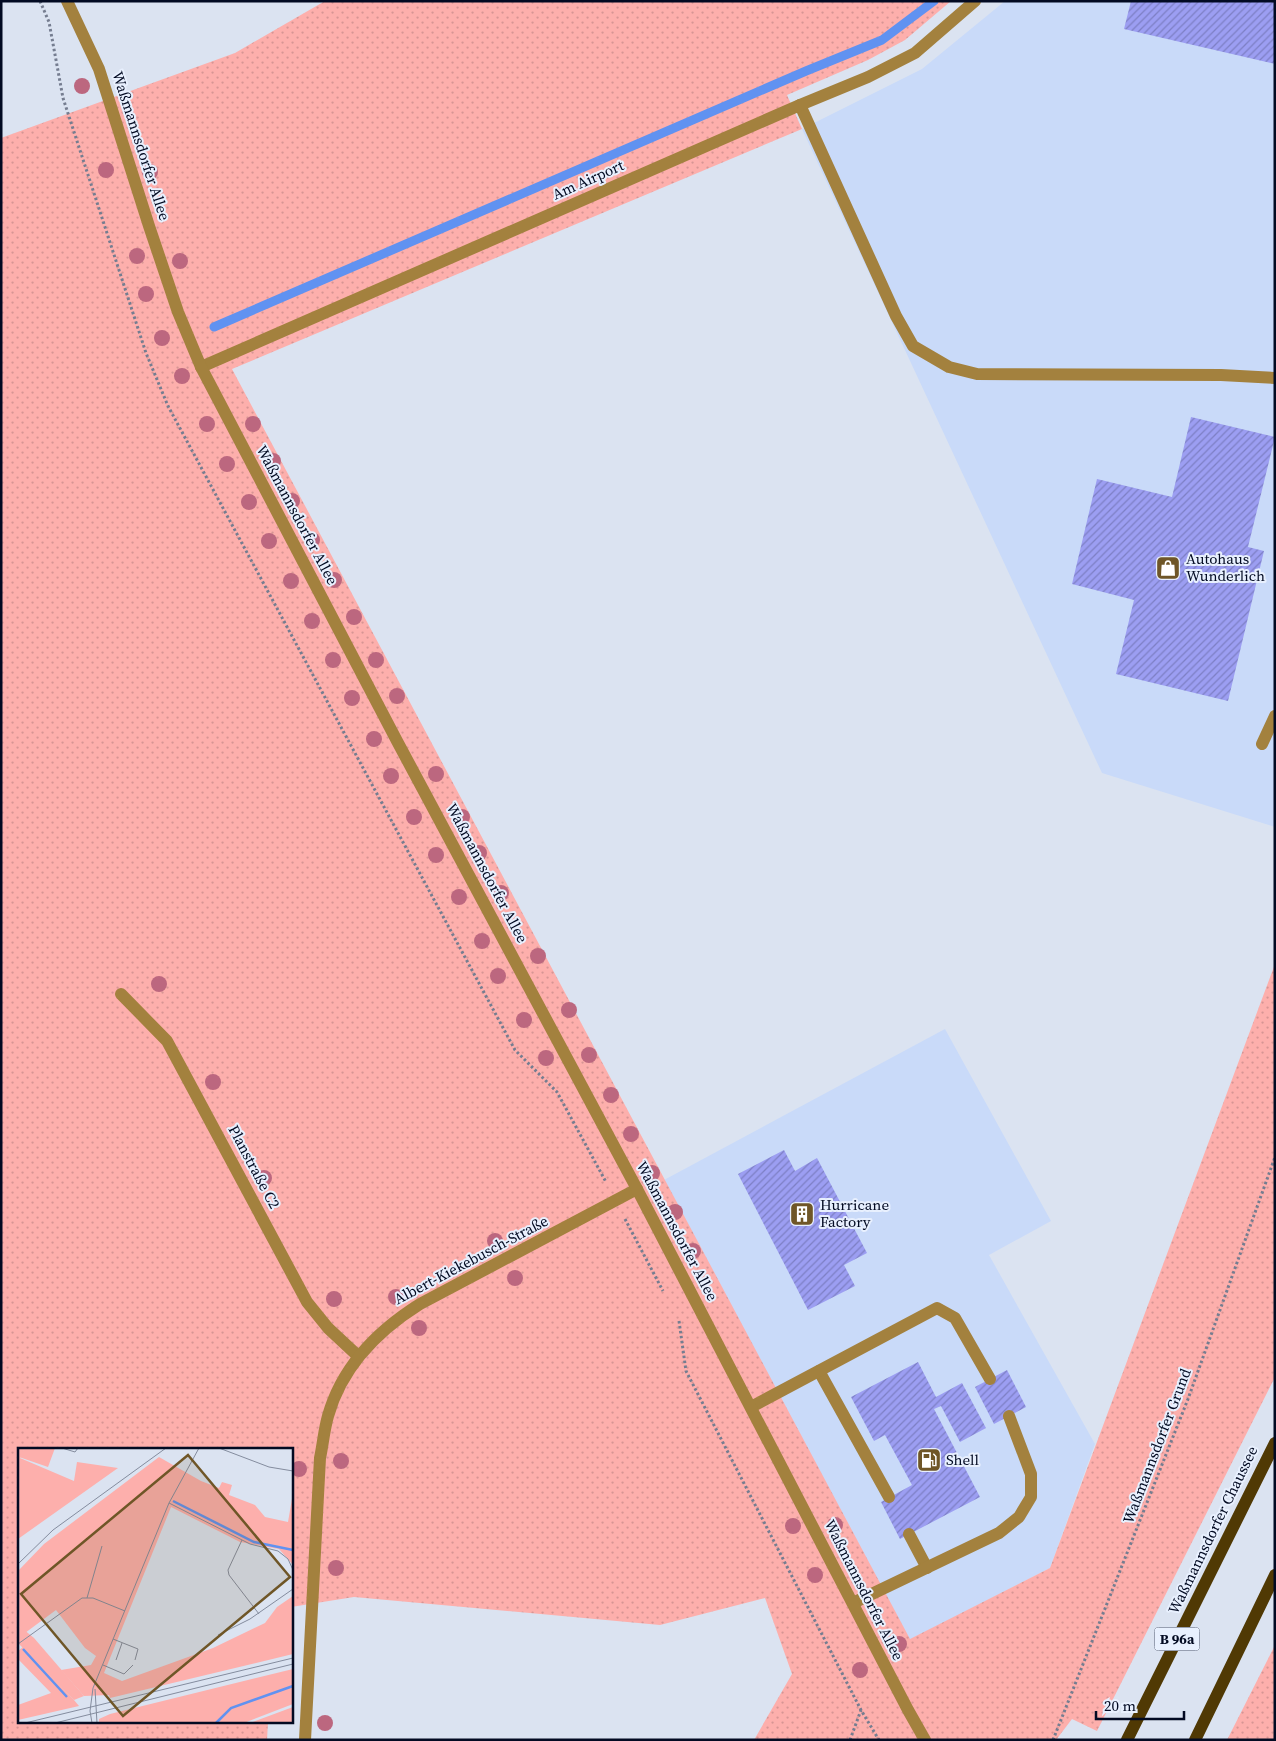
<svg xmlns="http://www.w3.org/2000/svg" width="1276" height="1741" viewBox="0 0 1276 1741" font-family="'Source Serif 4',serif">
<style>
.built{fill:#c9daf9}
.grass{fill:url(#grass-dots)}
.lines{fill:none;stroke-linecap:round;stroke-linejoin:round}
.stream{stroke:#6092f1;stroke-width:9}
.building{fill:url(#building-hatch)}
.path{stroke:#757d90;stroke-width:3;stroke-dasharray:2.5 2.5;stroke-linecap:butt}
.service{stroke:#a3813e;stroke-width:12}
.minor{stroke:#a3813e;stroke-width:12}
.tertiary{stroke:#a3813e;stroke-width:12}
.primary{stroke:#503904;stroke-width:12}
.tree{fill:#bc677f}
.labels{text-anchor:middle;stroke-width:4;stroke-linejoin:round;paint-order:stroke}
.shield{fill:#e8f0fe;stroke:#474f64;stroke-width:1}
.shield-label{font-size:14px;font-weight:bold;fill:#020a22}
.street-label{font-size:15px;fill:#020a22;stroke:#e8f0fe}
.poi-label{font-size:15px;fill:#020a22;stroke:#e8f0fe;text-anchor:start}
.inset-river{fill:none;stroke:#6092f1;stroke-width:2.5}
.inset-road{fill:none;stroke:#848c9e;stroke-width:1}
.view{fill:#6f5627;fill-opacity:0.15;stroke:#6f5627;stroke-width:2.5}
.inset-edge{fill:none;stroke:#020a22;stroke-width:2.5}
</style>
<defs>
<pattern id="grass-dots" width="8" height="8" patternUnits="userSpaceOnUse" patternTransform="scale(1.25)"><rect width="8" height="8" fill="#fdafac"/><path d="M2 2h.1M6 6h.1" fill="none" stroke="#d79594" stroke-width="1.8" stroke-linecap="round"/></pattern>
<pattern id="building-hatch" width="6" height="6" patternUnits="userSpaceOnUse" patternTransform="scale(1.25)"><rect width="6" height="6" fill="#9c9ef2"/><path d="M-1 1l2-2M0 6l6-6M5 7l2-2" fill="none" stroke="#7d7fc4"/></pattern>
</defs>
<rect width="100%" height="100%" fill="#dbe3f1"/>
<g class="built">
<polygon points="1005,1 1275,1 1275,827 1102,773 802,129 922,69"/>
<polygon points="945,1029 1051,1221 989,1255 1095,1444 1050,1568 910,1640 664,1180"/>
</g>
<g class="grass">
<polygon points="325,1 951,1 905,40 868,60 787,95 802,129 232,369 910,1639 1050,1568 1275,964 1275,1377 1097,1731 1072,1719 1056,1740 754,1740 792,1674 765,1598 660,1625 354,1597 291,1607 291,1450 19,1450 19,1722 268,1722 267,1740 1,1740 1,138 235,53"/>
<polygon points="1275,1645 1275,1740 1227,1740 1270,1655"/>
</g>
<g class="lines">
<polyline class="stream" points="214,327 806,71 882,40 934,1"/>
</g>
<g class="building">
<polygon points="1131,1 1275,1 1275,64 1124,29"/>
<polygon points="1191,417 1275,437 1248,547 1264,551 1228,701 1116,674 1134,600 1072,584 1097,479 1172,497"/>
<polygon points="784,1150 795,1171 817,1158 867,1253 844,1265 855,1286 808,1310 738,1174"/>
<polygon points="918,1362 936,1397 962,1383 986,1428 960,1442 941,1406 934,1409 980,1497 900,1539 881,1502 912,1485 885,1435 874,1441 851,1397"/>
<polygon points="1007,1370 1026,1407 994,1424 975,1387"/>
</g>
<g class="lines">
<g class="path">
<polyline points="40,1 49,22 63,98 146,353 168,406 515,1050 557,1092 606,1182"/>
<polyline points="625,1219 663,1291"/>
<polyline points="679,1321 686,1371 861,1710 879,1740"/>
<polyline points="850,1740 861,1710"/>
<polyline points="1053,1740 1188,1399 1275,1157"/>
</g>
<g class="service">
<polyline points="800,105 896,316 913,346 949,367 977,374 1221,375 1275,378"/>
<polyline points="1262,744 1275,716"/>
<polyline points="819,1371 889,1497"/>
<polyline points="751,1407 937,1308 955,1318 990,1379"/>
<polyline points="909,1534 927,1568"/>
<polyline points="853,1603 999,1533 1019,1517 1031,1497 1031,1474 1009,1416"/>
</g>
<g class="minor">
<polyline points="201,367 800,105 868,77 915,53 975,1"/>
<polyline points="121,994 167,1041 307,1302 328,1328 358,1356"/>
<path d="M305,1740l15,-282c3,-14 4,-28 8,-42 14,-50 49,-85 92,-112l217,-115"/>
</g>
<polyline class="tertiary" points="67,1 99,69 149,226 178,312 201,367 397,741 637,1189 908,1710 925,1740"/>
<g class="primary">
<polyline points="1127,1740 1275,1443"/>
<polyline points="1195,1740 1275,1575"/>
</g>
</g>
<g class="tree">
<circle cx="82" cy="86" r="8"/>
<circle cx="106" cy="170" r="8"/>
<circle cx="150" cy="172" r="8"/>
<circle cx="137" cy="256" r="8"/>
<circle cx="180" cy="261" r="8"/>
<circle cx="146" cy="294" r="8"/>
<circle cx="162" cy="338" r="8"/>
<circle cx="182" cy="376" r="8"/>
<circle cx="207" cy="424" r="8"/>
<circle cx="253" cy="424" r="8"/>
<circle cx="273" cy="461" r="8"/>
<circle cx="227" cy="464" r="8"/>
<circle cx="292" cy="501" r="8"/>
<circle cx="249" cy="502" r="8"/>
<circle cx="312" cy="540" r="8"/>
<circle cx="269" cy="541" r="8"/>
<circle cx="334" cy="580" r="8"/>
<circle cx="291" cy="581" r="8"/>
<circle cx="354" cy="617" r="8"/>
<circle cx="312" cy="621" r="8"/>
<circle cx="333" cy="660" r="8"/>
<circle cx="376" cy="660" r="8"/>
<circle cx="397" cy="696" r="8"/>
<circle cx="352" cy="698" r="8"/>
<circle cx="374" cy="739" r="8"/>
<circle cx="436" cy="774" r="8"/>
<circle cx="391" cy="776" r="8"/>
<circle cx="414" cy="817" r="8"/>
<circle cx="462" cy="817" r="8"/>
<circle cx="479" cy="853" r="8"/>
<circle cx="436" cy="855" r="8"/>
<circle cx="501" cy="893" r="8"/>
<circle cx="459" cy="897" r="8"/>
<circle cx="482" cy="941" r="8"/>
<circle cx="538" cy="956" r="8"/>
<circle cx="498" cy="976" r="8"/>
<circle cx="159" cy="984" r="8"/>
<circle cx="569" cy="1010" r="8"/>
<circle cx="524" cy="1020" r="8"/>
<circle cx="589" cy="1055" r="8"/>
<circle cx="546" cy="1058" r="8"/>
<circle cx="213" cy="1082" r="8"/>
<circle cx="611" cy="1095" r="8"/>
<circle cx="631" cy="1134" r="8"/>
<circle cx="652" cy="1173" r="8"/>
<circle cx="264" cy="1178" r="8"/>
<circle cx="675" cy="1212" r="8"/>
<circle cx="495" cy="1241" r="8"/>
<circle cx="693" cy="1251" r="8"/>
<circle cx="515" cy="1278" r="8"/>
<circle cx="396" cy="1297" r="8"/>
<circle cx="334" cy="1299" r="8"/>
<circle cx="419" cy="1328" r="8"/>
<circle cx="341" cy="1461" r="8"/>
<circle cx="299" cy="1469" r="8"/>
<circle cx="835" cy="1525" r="8"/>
<circle cx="793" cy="1526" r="8"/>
<circle cx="336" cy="1568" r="8"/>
<circle cx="815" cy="1575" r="8"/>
<circle cx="899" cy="1644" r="8"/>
<circle cx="860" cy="1670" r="8"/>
<circle cx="325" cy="1723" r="8"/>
</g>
<defs>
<symbol id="shop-square" viewBox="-11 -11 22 22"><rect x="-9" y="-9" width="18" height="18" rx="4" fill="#6f5627" stroke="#e8f0fe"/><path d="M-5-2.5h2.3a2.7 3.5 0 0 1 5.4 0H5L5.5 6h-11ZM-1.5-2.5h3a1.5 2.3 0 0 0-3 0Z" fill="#fff"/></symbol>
<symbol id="building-square" viewBox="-11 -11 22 22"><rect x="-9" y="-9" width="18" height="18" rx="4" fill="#6f5627" stroke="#e8f0fe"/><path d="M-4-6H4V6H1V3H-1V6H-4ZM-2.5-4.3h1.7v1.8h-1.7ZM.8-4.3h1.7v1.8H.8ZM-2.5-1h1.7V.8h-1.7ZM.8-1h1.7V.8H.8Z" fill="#fff"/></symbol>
<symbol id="fuel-square" viewBox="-11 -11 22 22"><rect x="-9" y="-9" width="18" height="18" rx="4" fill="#6f5627" stroke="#e8f0fe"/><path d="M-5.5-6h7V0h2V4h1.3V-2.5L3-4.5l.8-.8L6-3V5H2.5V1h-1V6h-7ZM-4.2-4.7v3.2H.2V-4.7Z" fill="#fff"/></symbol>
</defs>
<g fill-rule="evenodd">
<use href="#shop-square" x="1154" y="554" width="28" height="28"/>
<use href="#building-square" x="788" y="1200" width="28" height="28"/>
<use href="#fuel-square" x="915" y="1446" width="28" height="28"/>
</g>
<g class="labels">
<rect class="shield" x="1154.5" y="1627.5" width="45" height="23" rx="4"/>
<g class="shield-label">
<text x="1177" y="1644">B 96a</text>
</g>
<g class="street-label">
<text transform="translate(141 146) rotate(72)" y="5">Waßmannsdorfer Allee</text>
<text transform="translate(588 180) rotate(-24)" y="5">Am Airport</text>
<text transform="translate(297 515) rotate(62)" y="5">Waßmannsdorfer Allee</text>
<text transform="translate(487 873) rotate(62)" y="5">Waßmannsdorfer Allee</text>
<text transform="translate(254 1167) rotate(62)" y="5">Planstraße C2</text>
<text transform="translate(677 1231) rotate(62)" y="5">Waßmannsdorfer Allee</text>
<text transform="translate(471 1260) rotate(-28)" y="5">Albert-Kiekebusch-Straße</text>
<text transform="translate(1157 1446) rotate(-69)" y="5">Waßmannsdorfer Grund</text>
<text transform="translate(1213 1530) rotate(-64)" y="5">Waßmannsdorfer Chaussee</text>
<text transform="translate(864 1590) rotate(63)" y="5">Waßmannsdorfer Allee</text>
</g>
<g class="poi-label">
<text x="1186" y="564">Autohaus<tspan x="1186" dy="17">Wunderlich</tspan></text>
<text x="820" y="1210">Hurricane<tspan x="820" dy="17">Factory</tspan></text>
<text x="946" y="1465">Shell</text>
</g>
</g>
<g transform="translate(18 1448)">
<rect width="275" height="275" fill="#dbe3f1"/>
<path d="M0,0h7l-5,10 54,23 3,-19 41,6 -100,71zM141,9l42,24 18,7 3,-6 10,3 -3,10 26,10 10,12 23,5 5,-29v72l-14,-16 -39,-7 -69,-35 -67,166 18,8 91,-33 52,-25 12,-16 16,-11v58l-183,44 -1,-3 -25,1 -23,-26 30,-5 5,-9 -11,-8 -29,-38 -31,23 -3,-4 -4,-4v-54l26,-27zM5,199l51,53 5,6 -61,14v-15l33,-12 -33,-34v-8zM275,221v35l-49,19h-145v-4l11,-5zM275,259v16h-43z" fill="#fdafac"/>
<path d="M0,177l16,13 50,58 -10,4 -56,-57z" fill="#fdafac"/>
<path d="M7,0h30l-7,19 -29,-10z" fill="#fdafac"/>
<path class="inset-river" d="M155,53l81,41 39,8M5,201l44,48M198,275l15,-15 62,-22"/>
<path class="inset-road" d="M44,0l13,4 3,-4M201,0l50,19 24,4M151,55l81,41 28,7 10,8 5,11M224,92l-14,30 1,5 30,39M0,116l35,-34 113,-82M69,150l15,-52M200,187l32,-16 43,-30M95,191l25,10 -3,11M0,196l64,-46h11l32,13M98,212l6,-17M85,217l21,9 9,-9M77,241l2,34M7,275l268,-65M37,275l238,-59M74,275l-2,-12 3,-23 76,-185 30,-55"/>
<path class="view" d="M170,7l102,122 -167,139 -102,-122z"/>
<rect width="275" height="275" class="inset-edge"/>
</g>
<rect width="1276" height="1741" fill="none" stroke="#020a22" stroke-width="5"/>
<path d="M1096 1711v8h88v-8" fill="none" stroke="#020a22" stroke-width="2.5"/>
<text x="1104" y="1711" font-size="15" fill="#020a22" stroke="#e8f0fe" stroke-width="4" paint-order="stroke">20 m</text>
</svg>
